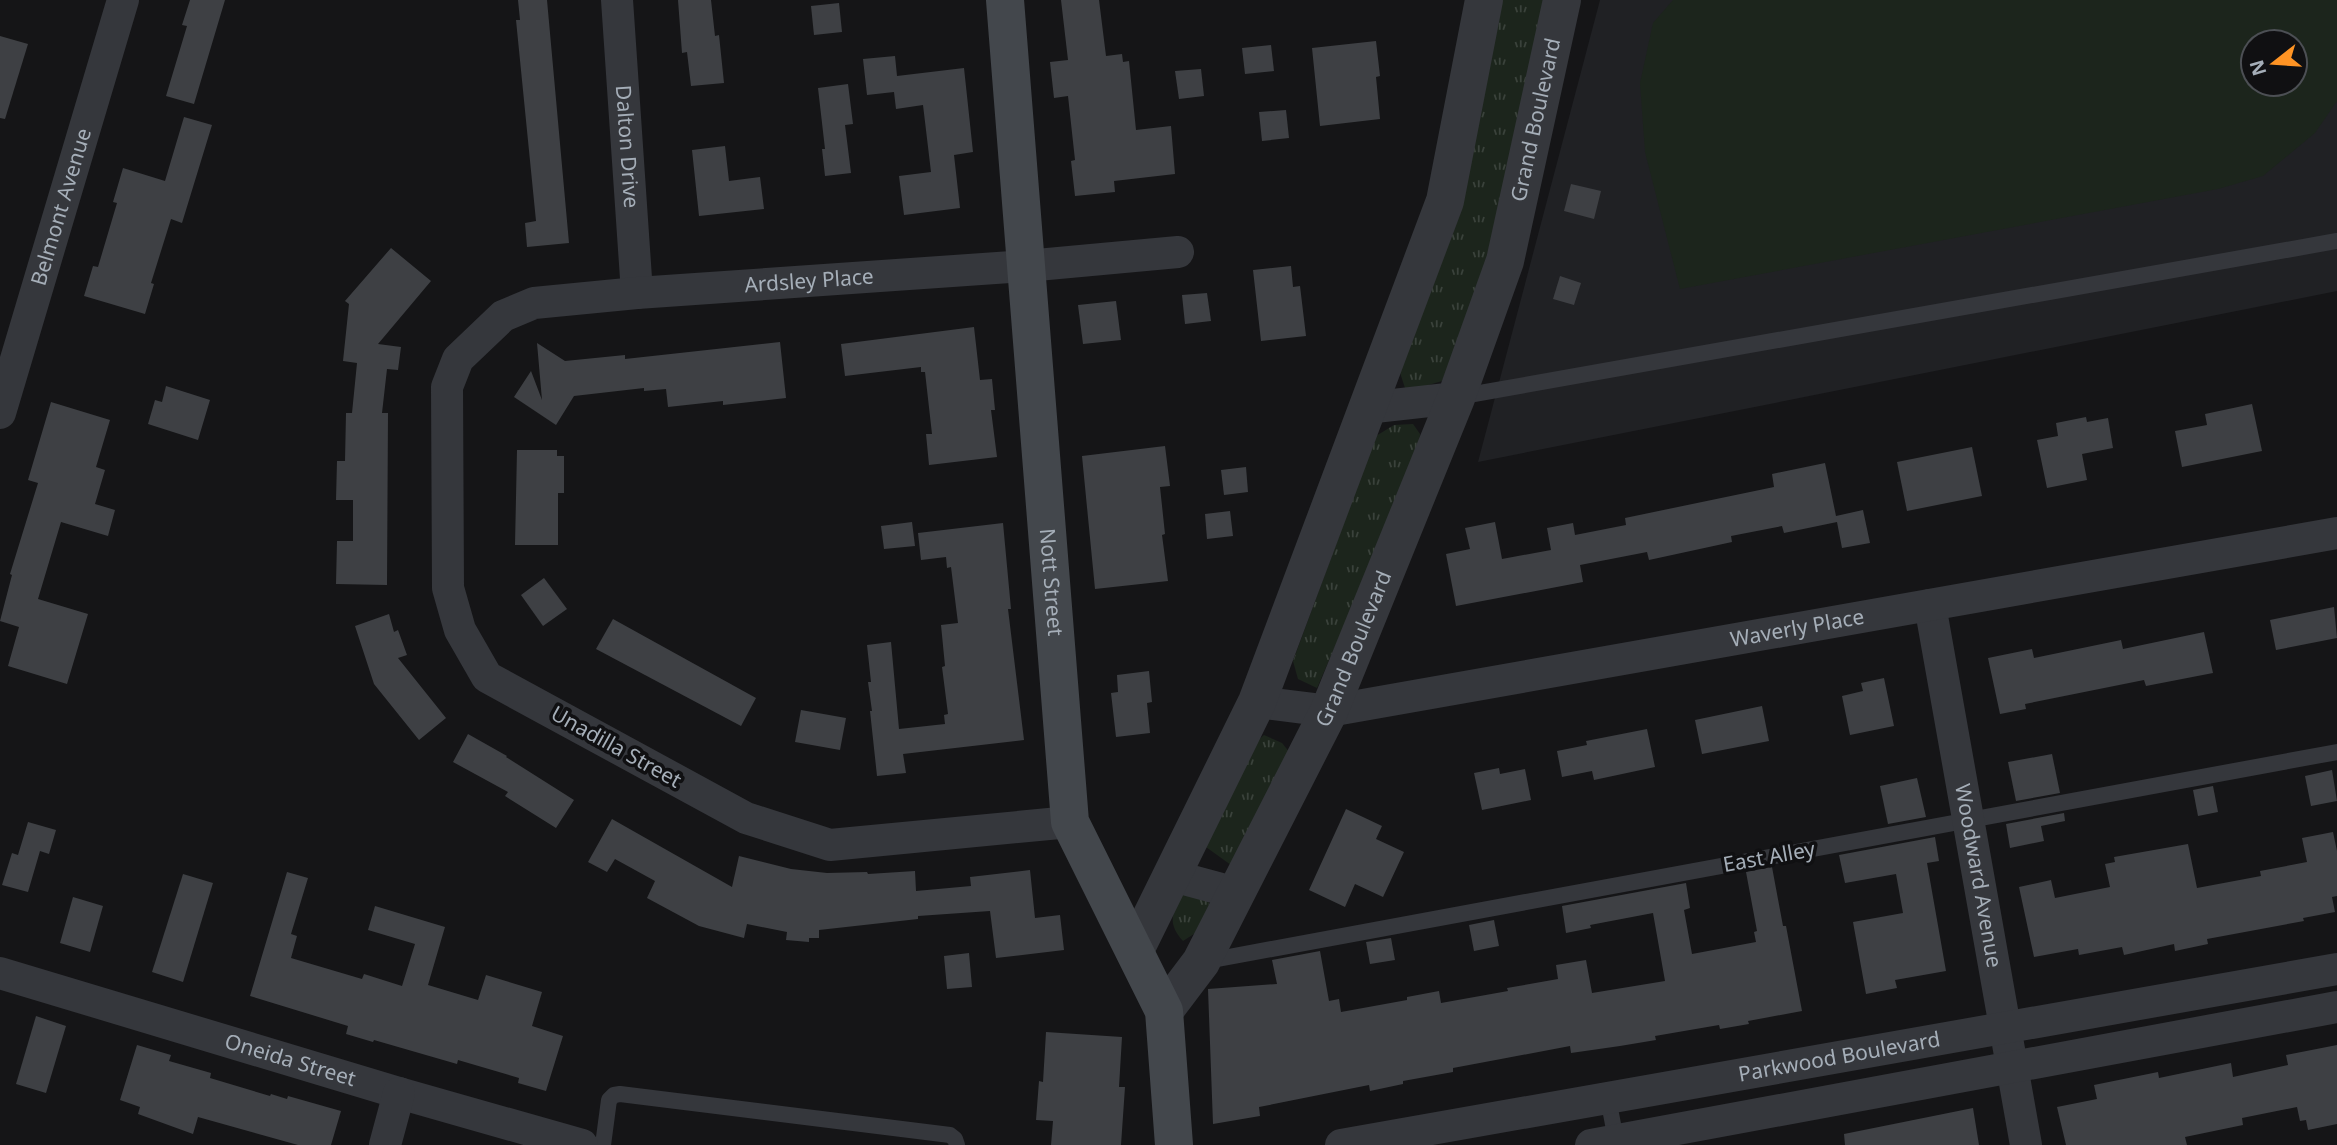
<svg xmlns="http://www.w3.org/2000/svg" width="2337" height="1145" viewBox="0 0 2337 1145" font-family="'Noto Sans',sans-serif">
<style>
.built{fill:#202124;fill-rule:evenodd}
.grass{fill:url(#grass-tufts)}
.pitch{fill:#1c251c;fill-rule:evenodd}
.building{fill:#3e4044}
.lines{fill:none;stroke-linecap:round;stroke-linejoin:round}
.service{stroke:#35373c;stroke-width:16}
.minor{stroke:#35373c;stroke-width:32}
.tertiary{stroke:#35373c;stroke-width:38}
.secondary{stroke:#43474c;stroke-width:38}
.labels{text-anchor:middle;stroke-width:7;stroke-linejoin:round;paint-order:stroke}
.street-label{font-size:21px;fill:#a5aeb8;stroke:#101012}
</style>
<defs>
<pattern id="grass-tufts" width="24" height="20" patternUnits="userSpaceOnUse" patternTransform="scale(1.75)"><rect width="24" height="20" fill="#1c251c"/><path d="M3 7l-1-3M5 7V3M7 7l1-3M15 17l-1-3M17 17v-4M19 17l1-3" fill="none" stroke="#3a423b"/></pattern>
</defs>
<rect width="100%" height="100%" fill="#151517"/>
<path class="built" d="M1600,0h737v291l-859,171zM2253,42h42v42h-42z"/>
<g class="grass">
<polygon points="1499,0 1547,0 1480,286 1442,381 1425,386 1405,388 1396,360"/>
<polygon points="1413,424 1420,434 1418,455 1317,688 1298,679 1293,661 1376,436 1394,425"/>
<polygon points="1264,735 1282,743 1290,753 1231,865 1206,847 1247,750"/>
<path d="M1190,892l18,8 3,9 -14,23 -14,9c-15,-17 -11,-25 -4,-44z"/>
</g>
<path class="pitch" d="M1673,0h664v101l-22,32 -52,43 -45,13 -538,100 -35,-137 -5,-69 13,-60zM2295,42v42h-42v-42z"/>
<g class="building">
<polygon points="190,0 225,0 194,104 166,96 187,26 182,25"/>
<polygon points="518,0 547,0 569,243 527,247 525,223 536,221 516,20 520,20"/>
<polygon points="678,0 711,0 715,36 719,35 724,83 691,86 687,52 682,53"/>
<polygon points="1061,0 1099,0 1106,56 1122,54 1123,62 1129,61 1136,130 1171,126 1175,174 1114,181 1115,192 1075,196 1071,161 1075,160 1068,96 1054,98 1050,62 1068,60"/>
<polygon points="839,3 842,32 814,35 811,6"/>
<polygon points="0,36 28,44 5,119 0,118"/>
<polygon points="1376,41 1380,76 1376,77 1380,119 1320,126 1312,48"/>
<polygon points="1271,45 1274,71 1245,74 1242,48"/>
<polygon points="895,56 897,76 964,68 973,152 954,155 960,208 904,215 899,176 931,172 923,105 896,109 894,92 867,95 863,59"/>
<polygon points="1201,69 1204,96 1179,99 1175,71"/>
<polygon points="848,84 853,124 845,125 851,173 825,176 822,149 825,149 818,88"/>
<polygon points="1286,110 1289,138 1262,141 1259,112"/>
<polygon points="184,117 212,125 182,223 171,219 151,283 154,284 145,314 84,296 93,266 98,267 117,203 113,202 123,168 165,181"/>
<polygon points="725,146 729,181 760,177 764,209 699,216 692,150"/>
<polygon points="1571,184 1601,191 1594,219 1564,211"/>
<polygon points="391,248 431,281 378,344 401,347 398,370 387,369 382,413 388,413 387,585 336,584 337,541 353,541 353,500 336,500 337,461 345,461 346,413 352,413 357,363 343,361 349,304 345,301"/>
<polygon points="1291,266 1293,287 1300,286 1306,336 1261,341 1253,270"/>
<polygon points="1560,276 1581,283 1574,305 1553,299"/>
<polygon points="1207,293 1211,321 1185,324 1182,295"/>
<polygon points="1116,301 1121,340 1083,344 1078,305"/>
<polygon points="974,327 980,380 992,379 995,410 991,410 997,457 929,465 926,434 932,434 925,372 921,372 921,367 845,376 841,344"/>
<polygon points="780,342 786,398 723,405 723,401 668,407 666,389 644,391 644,388 574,396 556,425 514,397 531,371 542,400 537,343 565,361 625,355 625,359"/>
<polygon points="166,386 210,400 198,440 148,424 155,400 162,402"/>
<polygon points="51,402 110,420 96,467 105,470 95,504 115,510 108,536 61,522 38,599 88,614 67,684 8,666 19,627 0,621 12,575 10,574 38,483 28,480"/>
<polygon points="2252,404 2262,451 2182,467 2175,431 2207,425 2205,414"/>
<polygon points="2086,417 2087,422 2108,418 2113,448 2082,454 2087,480 2047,488 2037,440 2058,436 2056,423"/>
<polygon points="1165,446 1170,486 1160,487 1165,534 1162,535 1168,581 1095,589 1082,456"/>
<polygon points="1972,447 1982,496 1907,511 1897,462"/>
<polygon points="517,450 557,450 557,456 564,456 564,493 558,493 558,545 515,545"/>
<polygon points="1825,463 1836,516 1863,510 1870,543 1842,548 1837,522 1784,533 1782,526 1731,536 1732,542 1649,560 1647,552 1580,565 1583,582 1456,606 1446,554 1470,549 1465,528 1495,522 1502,559 1551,550 1547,528 1573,523 1575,535 1626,525 1625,518 1774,487 1772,474"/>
<polygon points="1246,467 1248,492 1224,495 1221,470"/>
<polygon points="1230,511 1233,536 1207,539 1205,514"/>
<polygon points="912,522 915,546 884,549 881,526"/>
<polygon points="1003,523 1011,609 1008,609 1024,740 903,754 906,773 877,776 870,711 872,711 868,682 871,682 867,645 891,642 899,729 945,724 944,715 948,714 942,667 945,666 941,625 958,623 951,567 947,568 946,557 921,560 918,533"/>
<polygon points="544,578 567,609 543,626 521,595"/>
<polygon points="2334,607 2337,638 2276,650 2270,620"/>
<polygon points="389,614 394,632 398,630 407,655 398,658 446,718 419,740 374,684 355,626"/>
<polygon points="613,619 756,698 741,726 596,649"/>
<polygon points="2204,632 2213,673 2146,686 2144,680 2025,704 2026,709 2000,714 1988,658 2032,649 2034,658 2121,640 2123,649"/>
<polygon points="1149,671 1152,702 1147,703 1150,733 1116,737 1111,693 1118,692 1117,675"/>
<polygon points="1884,678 1894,726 1850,735 1842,696 1863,691 1861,683"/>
<polygon points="1762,706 1769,741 1702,754 1695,720"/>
<polygon points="801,710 846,718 840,750 795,742"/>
<polygon points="1647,729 1655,767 1594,780 1592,771 1562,777 1557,751 1587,745 1586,741"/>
<polygon points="468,734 507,756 506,757 574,800 556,828 505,796 508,792 453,762"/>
<polygon points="2052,754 2060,793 2016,801 2008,762"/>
<polygon points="1499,768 1500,774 1525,769 1531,800 1482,810 1474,773"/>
<polygon points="2332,770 2337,801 2311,806 2305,776"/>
<polygon points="1917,778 1926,817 1888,824 1880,786"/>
<polygon points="2213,786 2218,812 2198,816 2193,790"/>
<polygon points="1346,809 1382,826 1376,839 1404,852 1383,897 1355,884 1345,907 1309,890"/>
<polygon points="2064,813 2065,821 2041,826 2044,841 2010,848 2006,824"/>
<polygon points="612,819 732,887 739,856 791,869 827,873 867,872 868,874 915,871 916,891 971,886 970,877 1030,870 1035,918 1060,915 1064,950 996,958 990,911 918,916 918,919 819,930 819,938 809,938 809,942 786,940 787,932 747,924 744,938 699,926 647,898 655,881 615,859 607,872 588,862"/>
<polygon points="28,822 56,830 49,854 40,851 28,892 2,885 12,853 18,855"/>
<polygon points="2333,832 2337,851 2337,896 2332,897 2335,912 2303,918 2304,921 2207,939 2208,944 2175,951 2174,944 2124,955 2122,947 2079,955 2078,949 2034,957 2019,887 2051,880 2055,898 2110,887 2105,864 2115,862 2114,857 2188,844 2197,888 2261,876 2260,871 2307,862 2302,838"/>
<polygon points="1935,837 1939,861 1927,863 1946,971 1895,980 1897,988 1866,994 1853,922 1903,913 1896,874 1845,883 1839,855"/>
<polygon points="1772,867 1783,926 1786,926 1802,1011 1748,1021 1749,1024 1720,1029 1719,1025 1655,1036 1656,1040 1620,1046 1571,1053 1570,1046 1501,1059 1453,1068 1453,1072 1403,1081 1403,1084 1370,1091 1369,1085 1259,1107 1260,1116 1213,1124 1208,989 1277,984 1272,960 1320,951 1329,1001 1339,999 1341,1012 1407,1000 1407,997 1439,991 1441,1003 1508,991 1507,988 1558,979 1556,965 1586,960 1592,993 1665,981 1653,913 1590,925 1591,928 1566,933 1562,906 1686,883 1690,908 1684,910 1692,954 1756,942 1754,932 1757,931 1746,872"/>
<polygon points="287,872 308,878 291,934 297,936 291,958 362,979 364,974 402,986 415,944 368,930 375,906 445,927 428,985 478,1000 486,975 542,992 532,1026 563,1036 546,1091 518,1083 519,1078 458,1060 457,1064 374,1040 373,1042 346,1034 348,1026 250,996"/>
<polygon points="183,874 213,883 183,982 152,972"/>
<polygon points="73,897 103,906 90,952 60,943"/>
<polygon points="1494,920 1499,946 1474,951 1469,925"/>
<polygon points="1391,938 1395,960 1370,964 1366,942"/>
<polygon points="969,953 972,987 947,989 944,956"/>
<polygon points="36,1016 66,1026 46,1093 16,1084"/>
<polygon points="1046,1032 1122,1037 1119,1087 1125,1087 1121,1145 1051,1145 1053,1121 1036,1120 1039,1081 1043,1082"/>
<polygon points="137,1045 171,1055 169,1061 211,1073 210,1078 270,1096 271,1094 287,1099 288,1096 341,1111 331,1145 298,1145 198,1117 193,1134 138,1114 140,1107 120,1100"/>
<polygon points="2337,1045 2337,1124 2308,1130 2306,1120 2300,1121 2297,1107 2242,1118 2243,1125 2185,1137 2187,1145 2066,1145 2057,1107 2097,1099 2094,1085 2158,1072 2159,1078 2231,1063 2233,1077 2288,1065 2286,1055"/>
<polygon points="1973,1108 1979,1145 1845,1145 1844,1134"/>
</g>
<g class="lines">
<g class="service">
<polyline points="1457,397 2337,241"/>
<polyline points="1207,961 2337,752"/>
<polyline points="1608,1098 1616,1140"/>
<polyline points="603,1145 609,1100 614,1095 620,1094 950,1135 955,1139 957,1145"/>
</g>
<g class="minor">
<path id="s1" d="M617,0l20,293"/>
<polyline points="1366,408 1456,398"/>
<path id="s2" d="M0,413l123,-413"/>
<path id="s3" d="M1930,605l96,540"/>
<path id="s4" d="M1257,702l72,9 1008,-178"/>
<path id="s5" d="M1070,822l-240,23 -84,-27 -259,-141 -27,-47 -12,-42 -1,-201 11,-28 45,-43 31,-13 103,-10 389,-27 152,-14"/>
<polyline points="1173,876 1236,893"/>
<path id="s6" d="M0,973l399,120 183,52"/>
<polyline points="385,1145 399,1093"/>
<path id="s7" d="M1341,1145l996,-176"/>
<polyline points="1591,1145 2337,1007"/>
</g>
<g class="tertiary">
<polyline points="1135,950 1257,702 1445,201 1484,0"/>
<path id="s8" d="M1164,1011l37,-49 128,-251 127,-313 49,-137 57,-261"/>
</g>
<path class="secondary" id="s9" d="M1005,0l65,822 94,189 10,134"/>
</g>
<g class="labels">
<g class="street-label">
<text dy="7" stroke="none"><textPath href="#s8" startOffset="971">Grand Boulevard</textPath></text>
<text dy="7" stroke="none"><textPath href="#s1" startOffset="147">Dalton Drive</textPath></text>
<text dy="7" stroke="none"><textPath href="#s2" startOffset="215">Belmont Avenue</textPath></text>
<text dy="7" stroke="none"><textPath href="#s5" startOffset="1325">Ardsley Place</textPath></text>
<text dy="7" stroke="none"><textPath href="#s9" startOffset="584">Nott Street</textPath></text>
<text dy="7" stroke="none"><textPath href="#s4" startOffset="548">Waverly Place</textPath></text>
<text dy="7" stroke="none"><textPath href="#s8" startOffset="410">Grand Boulevard</textPath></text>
<text transform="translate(616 747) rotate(29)" y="7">Unadilla Street</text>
<text transform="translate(1769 857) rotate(-10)" y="7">East Alley</text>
<text dy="7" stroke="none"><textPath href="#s3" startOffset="275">Woodward Avenue</textPath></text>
<text dy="7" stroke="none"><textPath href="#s7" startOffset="506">Parkwood Boulevard</textPath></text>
<text dy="7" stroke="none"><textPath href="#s6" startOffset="303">Oneida Street</textPath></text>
</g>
</g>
<g transform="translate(2274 63) rotate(253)"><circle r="33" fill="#101012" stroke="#4c4f54" stroke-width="2"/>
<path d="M0-5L12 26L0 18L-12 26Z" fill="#ff9424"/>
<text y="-10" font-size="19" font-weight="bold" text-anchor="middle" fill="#a5aeb8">N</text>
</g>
</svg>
